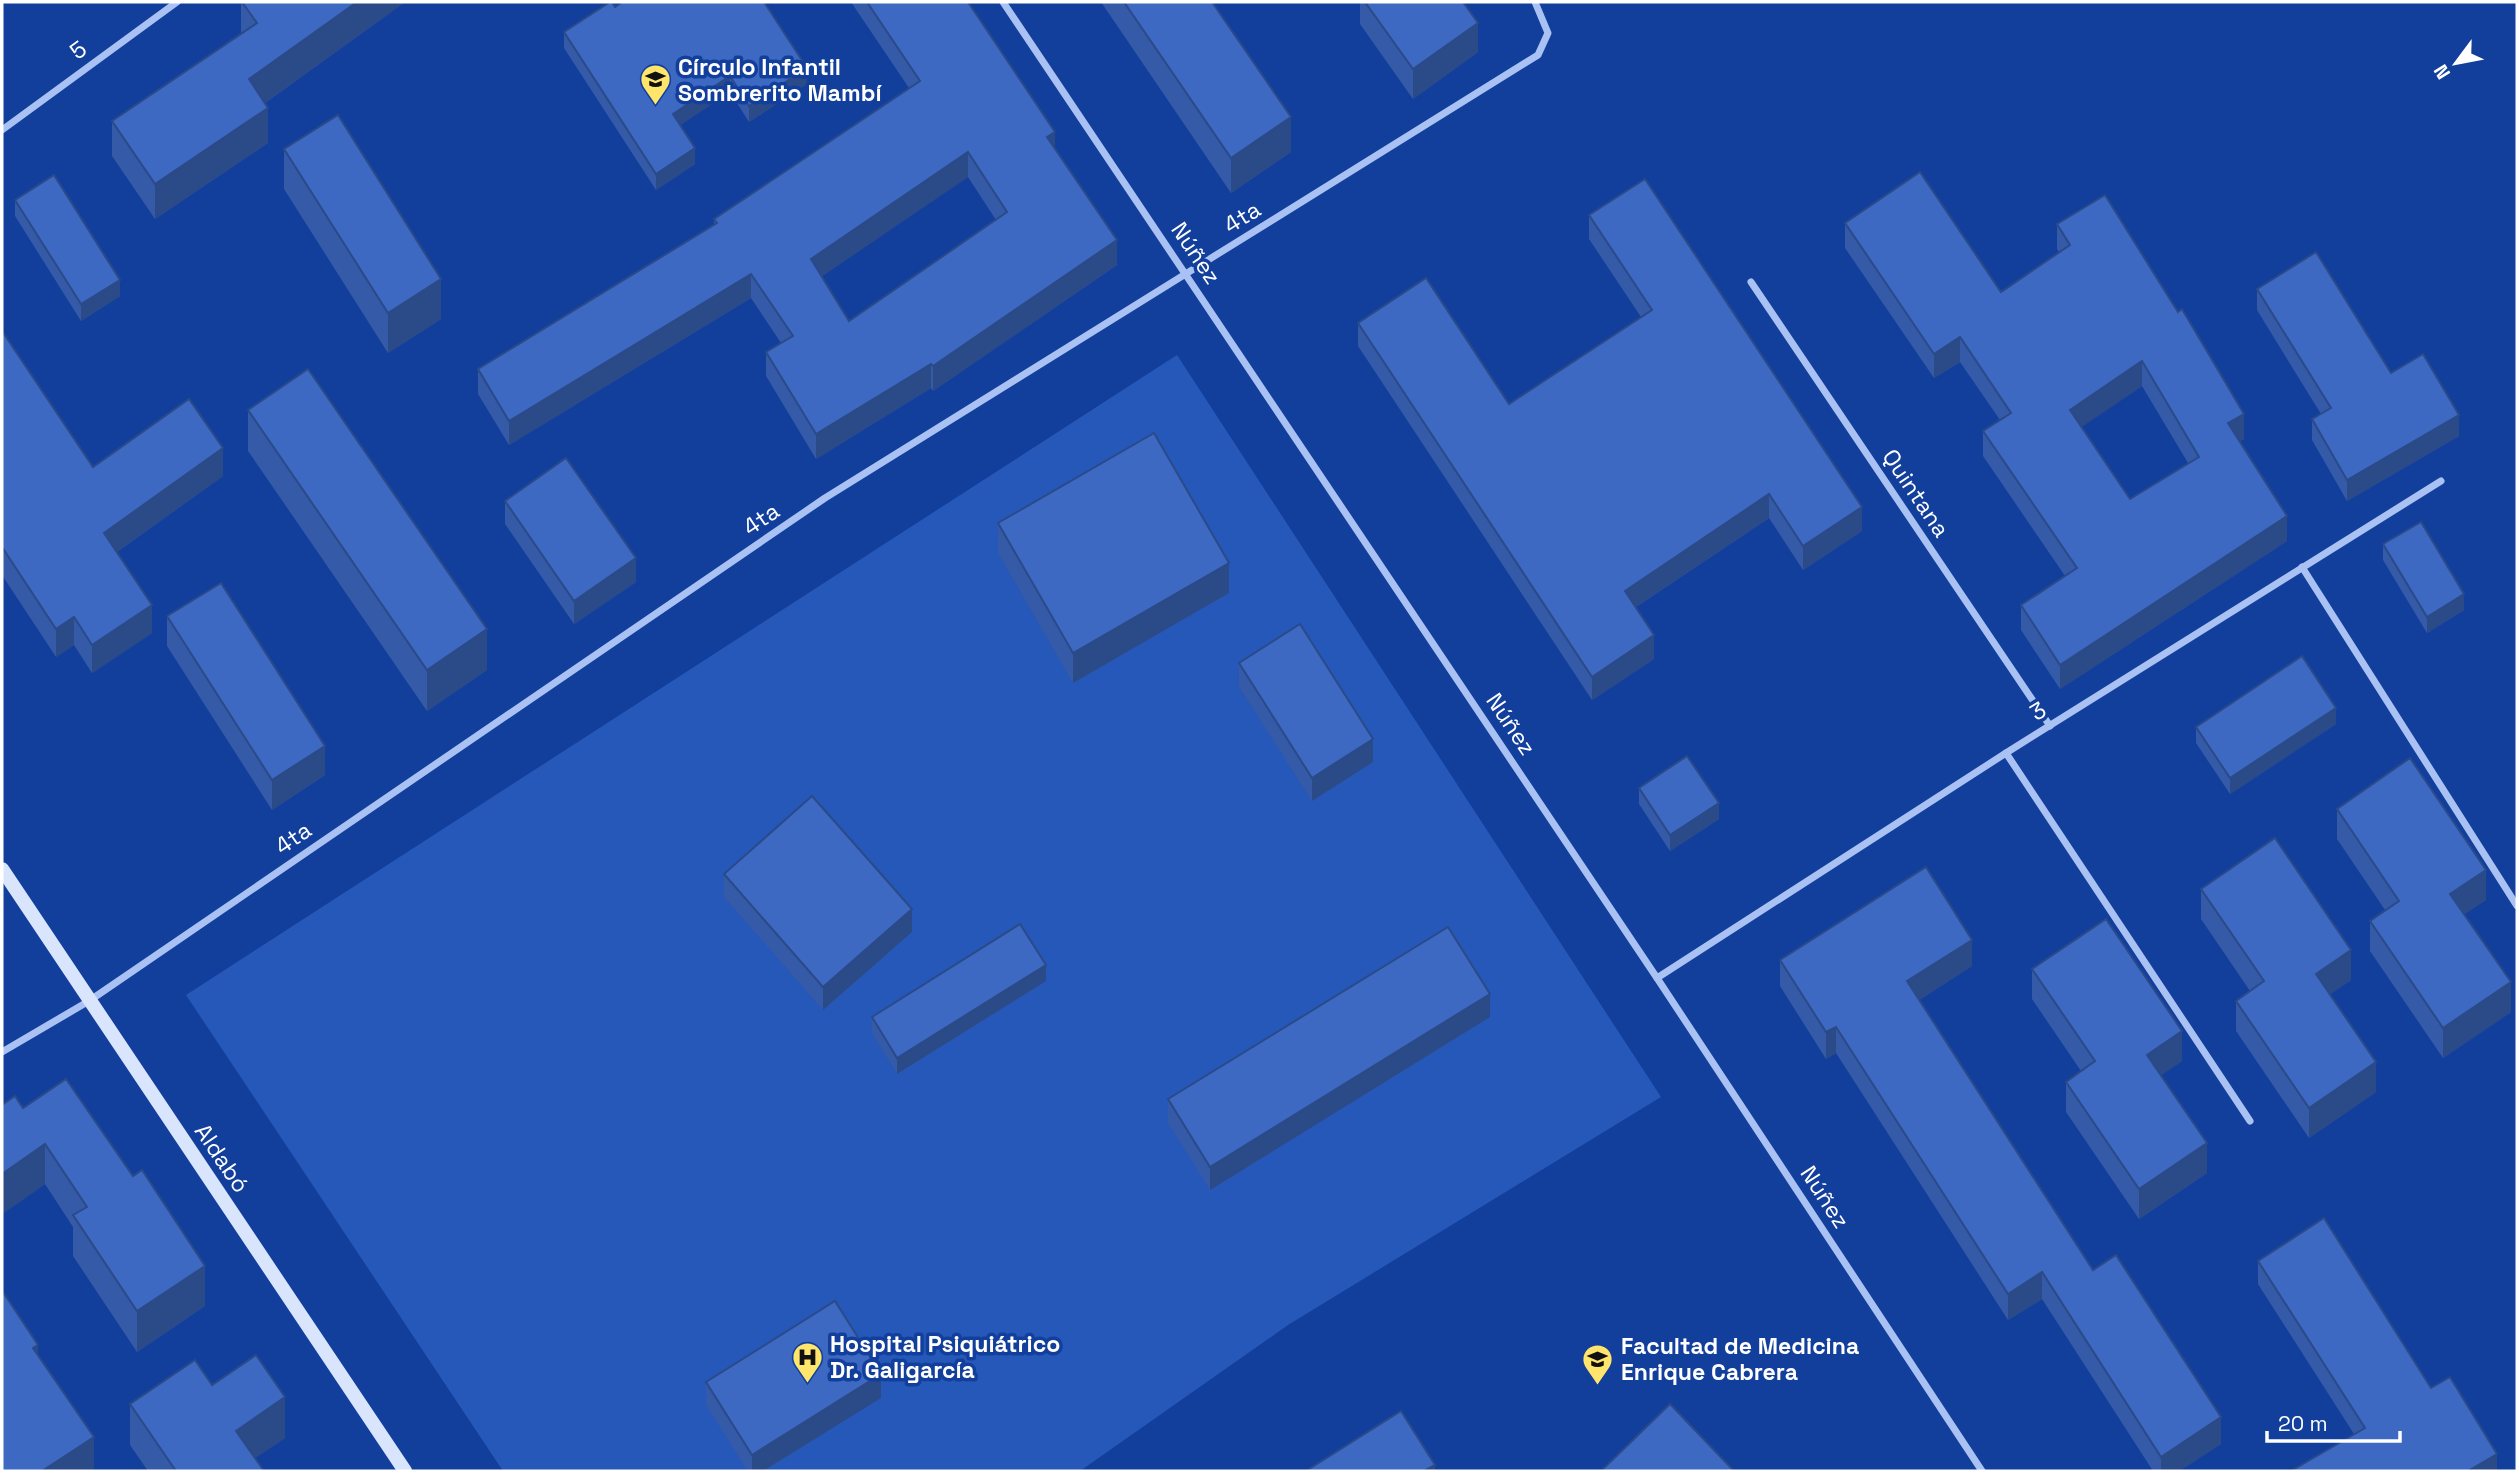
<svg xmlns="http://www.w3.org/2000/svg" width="2519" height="1473" viewBox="0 0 2519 1473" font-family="'Space Grotesk',sans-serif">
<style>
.green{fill:#2658ba}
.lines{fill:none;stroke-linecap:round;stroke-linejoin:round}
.minor{stroke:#a9c2f3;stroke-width:7}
.secondary{stroke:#d9e4fd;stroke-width:14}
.wall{fill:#345aa8;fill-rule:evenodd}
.shaded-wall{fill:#2b4a88}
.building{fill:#3d69c3;stroke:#2b4a88;stroke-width:2;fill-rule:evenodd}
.labels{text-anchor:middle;stroke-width:7;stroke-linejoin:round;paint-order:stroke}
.street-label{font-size:23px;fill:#fff;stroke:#133f9c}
.poi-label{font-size:23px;font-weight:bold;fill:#fff;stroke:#133f9c;text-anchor:start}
</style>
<rect width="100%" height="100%" fill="#133f9c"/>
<polygon class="green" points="1177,355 1661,1097 1288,1325 1080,1471 503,1471 186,995"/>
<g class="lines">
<g class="minor">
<polyline points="1003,2 1657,978 1982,1471"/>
<polyline points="2,130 177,2"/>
<polyline points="1751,282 2050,726"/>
<polyline points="2302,567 2517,906"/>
<polyline points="2006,753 2250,1121"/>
<polyline points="1657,978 2006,753 2441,481"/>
<polyline points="2,1052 89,1001 825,498 1538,55 1548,33 1535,2"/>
</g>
<polyline class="secondary" points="2,869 405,1471"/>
</g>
<g class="wall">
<polygon points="241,2 405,2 265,103 268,143 155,219 112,156 112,121 241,34"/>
<path d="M851,2h117l87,148 62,115 -184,126 -2,-3 -115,71 -50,-83v-24l15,-9 -30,-45 -242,147 -31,-51v-25l236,-144v-6l195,-131zM968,177l28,43 -147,101 -28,-45z"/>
<polygon points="1101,2 1212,2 1291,152 1231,193"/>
<polygon points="1360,2 1463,2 1478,52 1413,99 1360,24"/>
<polygon points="615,7 807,84 749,122 730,92 680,125 695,164 656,190 564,48 564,32"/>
<polygon points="284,149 441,319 388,353 284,189"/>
<polygon points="15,200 120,296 81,321 15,216"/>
<polygon points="1589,215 1862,531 1803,570 1769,518 1636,607 1654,659 1592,700 1358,346 1358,323 1509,404 1641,317 1589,239"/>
<path d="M1845,223l156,69 58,-40 -2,-3v-25l187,215 -4,2 47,100 -227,148 -39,-59v-25l44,-29 -82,-120v-25l17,-11 -40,-58 -26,16 -89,-130zM2142,386l46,77 -58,36 -49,-72z"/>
<polygon points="2257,289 2391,373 2459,436 2347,501 2312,440 2312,419 2321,414 2257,310"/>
<polygon points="2,331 93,467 223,476 117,552 152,633 92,673 74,645 56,657 2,575"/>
<polygon points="248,410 487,670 427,711 248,451"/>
<polygon points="505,501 636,582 574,624 505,524"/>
<polygon points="998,523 1229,593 1073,683 998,553"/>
<polygon points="2383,544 2464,610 2427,633 2383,560"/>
<polygon points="167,616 325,775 272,810 167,646"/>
<polygon points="1239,663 1373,762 1312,801 1239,687"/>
<polygon points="2336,724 2230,794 2196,743 2196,727"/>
<polygon points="1639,788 1719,819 1670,851 1639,804"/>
<polygon points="2337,809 2486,900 2464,914 2511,1012 2443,1058 2370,951 2370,921 2385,910 2337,839"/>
<polygon points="724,874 912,932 823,1010 724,897"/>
<polygon points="2201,889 2351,980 2330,994 2376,1092 2309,1138 2236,1031 2236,1001 2250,991 2201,919"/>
<polygon points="1780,960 1972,966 1919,1000 2093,1270 2221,1444 2179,1471 2153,1471 2042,1299 2008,1320 1836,1053 1826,1059 1780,986"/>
<polygon points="2032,969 2182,1061 2161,1075 2207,1173 2139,1219 2066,1112 2066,1082 2081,1071 2032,999"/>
<polygon points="1046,981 897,1074 872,1033 872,1017"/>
<polygon points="1490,1017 1210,1190 1168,1123 1168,1099"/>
<polygon points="2,1105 23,1108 205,1306 137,1352 73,1256 73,1227 45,1184 2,1214"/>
<polygon points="2258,1261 2431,1388 2497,1471 2354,1434 2258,1284"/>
<polygon points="706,1382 881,1398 763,1471 748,1471 706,1405"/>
<polygon points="212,1385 285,1438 255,1458 264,1471 148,1471 130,1445 130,1404"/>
</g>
<g class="shaded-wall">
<polygon points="357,2 405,2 249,114 249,79"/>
<polygon points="1478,23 1478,52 1413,99 1413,69"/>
<polygon points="807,68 807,84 749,122 749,106"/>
<polygon points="730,76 730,92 673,130 673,114"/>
<polygon points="268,108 268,143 155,219 155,184"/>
<polygon points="1291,117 1291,152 1231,193 1231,158"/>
<polygon points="1055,132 1055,156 1047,137"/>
<polygon points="695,148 695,164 656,190 656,174"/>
<polygon points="968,152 968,177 811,284 811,259"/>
<polygon points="1117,240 1117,265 933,391 933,366"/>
<polygon points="751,274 751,298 509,445 509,421"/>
<polygon points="441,279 441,319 388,353 388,313"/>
<polygon points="120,280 120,296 81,321 81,304"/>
<polygon points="1960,337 1960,362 1934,378 1934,354"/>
<polygon points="2142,361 2142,386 2070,435 2070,410"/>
<polygon points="931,364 931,388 816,459 816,434"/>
<polygon points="2244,414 2244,439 2228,448 2228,423"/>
<polygon points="2459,415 2459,436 2347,501 2347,480"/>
<polygon points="223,448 223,476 104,561 104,533"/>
<polygon points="1769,494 1769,518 1625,614 1625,591"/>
<polygon points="1862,507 1862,531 1803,570 1803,546"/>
<polygon points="2287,516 2287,541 2060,689 2060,665"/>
<polygon points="636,558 636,582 574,624 574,601"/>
<polygon points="1229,563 1229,593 1073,683 1073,653"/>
<polygon points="2464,594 2464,610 2427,633 2427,617"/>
<polygon points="152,605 152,633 92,673 92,645"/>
<polygon points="74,617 74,645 56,657 56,629"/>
<polygon points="487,629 487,670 427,711 427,670"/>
<polygon points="1654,635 1654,659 1592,700 1592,677"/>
<polygon points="2336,708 2336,724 2230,794 2230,778"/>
<polygon points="1373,739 1373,762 1312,801 1312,778"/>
<polygon points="325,746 325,775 272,810 272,780"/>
<polygon points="1719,803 1719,819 1670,851 1670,835"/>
<polygon points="2486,870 2486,900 2450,924 2450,894"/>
<polygon points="912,909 912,932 823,1010 823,987"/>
<polygon points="1972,940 1972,966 1907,1008 1907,981"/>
<polygon points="2351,950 2351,980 2316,1004 2316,974"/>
<polygon points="1046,965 1046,981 897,1074 897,1058"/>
<polygon points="2511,982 2511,1012 2443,1058 2443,1028"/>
<polygon points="1490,994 1490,1017 1210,1190 1210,1167"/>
<polygon points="1836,1027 1836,1053 1826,1059 1826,1032"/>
<polygon points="2182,1031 2182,1061 2147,1085 2147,1055"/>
<polygon points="2376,1062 2376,1092 2309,1138 2309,1108"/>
<polygon points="2207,1143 2207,1173 2139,1219 2139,1189"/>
<polygon points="45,1144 45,1184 2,1214 2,1174"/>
<polygon points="205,1266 205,1306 137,1352 137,1311"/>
<polygon points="2042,1272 2042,1299 2008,1320 2008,1294"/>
<polygon points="38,1345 38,1385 33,1348"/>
<polygon points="881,1374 881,1398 763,1471 752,1471 752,1455"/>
<polygon points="285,1397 285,1438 236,1471 236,1431"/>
<polygon points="2221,1417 2221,1444 2179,1471 2161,1471 2161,1457"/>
<polygon points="94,1437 94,1471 42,1471"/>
<polygon points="2497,1454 2497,1471 2468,1471"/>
<polygon points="1435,1465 1435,1471 1424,1471"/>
</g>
<g class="building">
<polygon points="242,2 357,2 249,79 268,108 155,184 112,121 257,23"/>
<polygon points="610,2 612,2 615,7 622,2 764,2 807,68 749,106 730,76 673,114 695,148 656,174 564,32"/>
<path d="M867,2h101l87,130 -8,5 70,103 -184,126 -2,-2 -115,70 -50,-82 27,-16 -42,-62 -242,147 -31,-52 239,-146 -3,-4 206,-138zM968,152l39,60 -158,109 -38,-62z"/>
<polygon points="1124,2 1212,2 1291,117 1231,158"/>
<polygon points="1365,2 1463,2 1478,23 1413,69"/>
<polygon points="338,115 441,279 388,313 284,149"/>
<path d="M1920,172l81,120 69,-47 -13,-21 48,-29 73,117 4,-3 62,105 -16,9 59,93 -227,149 -39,-60 56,-37 -94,-137 28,-18 -51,-76 -26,17 -89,-131zM2142,361l57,96 -69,42 -60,-89z"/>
<polygon points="54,175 120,280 81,304 15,200"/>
<polygon points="1645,179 1862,507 1803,546 1769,494 1625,591 1654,635 1592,677 1358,323 1426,278 1509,404 1652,310 1589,215"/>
<polygon points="2316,252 2391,373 2423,354 2459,415 2347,480 2312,419 2331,408 2257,289"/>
<polygon points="2,331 93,467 189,399 223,448 104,533 152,605 92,645 74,617 56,629 2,547"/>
<polygon points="308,369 487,629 427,670 248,410"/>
<polygon points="1154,433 1229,563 1073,653 998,523"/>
<polygon points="566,458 636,558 574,601 505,501"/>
<polygon points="2421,522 2464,594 2427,617 2383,544"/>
<polygon points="221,583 325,746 272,780 167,616"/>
<polygon points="1300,624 1373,739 1312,778 1239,663"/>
<polygon points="2302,656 2336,708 2230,778 2196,727"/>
<polygon points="1687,756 1719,803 1670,835 1639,788"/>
<polygon points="2410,758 2486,870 2450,894 2511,982 2443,1028 2370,921 2399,901 2337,809"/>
<polygon points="812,796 912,909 823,987 724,874"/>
<polygon points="2275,838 2351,950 2316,974 2376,1062 2309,1108 2236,1001 2264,981 2201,889"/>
<polygon points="1926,867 1972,940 1907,981 2093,1270 2116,1255 2221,1417 2161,1457 2042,1272 2008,1294 1836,1027 1826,1032 1780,960"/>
<polygon points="2106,919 2182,1031 2147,1055 2207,1143 2139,1189 2066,1082 2095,1061 2032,969"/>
<polygon points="1020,924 1046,965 897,1058 872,1017"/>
<polygon points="1448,927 1490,994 1210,1167 1168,1099"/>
<polygon points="66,1079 133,1176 142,1170 205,1266 137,1311 73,1215 87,1207 45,1144 2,1174 2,1105 15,1096 23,1108"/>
<polygon points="2324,1218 2431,1388 2450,1377 2497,1454 2468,1471 2291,1471 2365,1428 2258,1261"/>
<polygon points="3,1292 38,1345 33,1348 94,1437 42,1471 2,1471 2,1293"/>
<polygon points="835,1301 881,1374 752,1455 706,1382"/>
<polygon points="256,1355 285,1397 236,1431 264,1471 176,1471 130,1404 195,1360 212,1385"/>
<polygon points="1670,1404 1734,1471 1601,1471"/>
<polygon points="1401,1411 1435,1465 1424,1471 1306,1471"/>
</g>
<defs>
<symbol id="school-pin" viewBox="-11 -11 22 30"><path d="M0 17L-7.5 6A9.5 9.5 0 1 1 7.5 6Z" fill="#ffe56b" stroke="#133f9c"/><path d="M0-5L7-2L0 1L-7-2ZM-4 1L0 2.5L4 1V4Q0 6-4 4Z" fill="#111"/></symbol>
<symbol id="hospital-pin" viewBox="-11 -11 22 30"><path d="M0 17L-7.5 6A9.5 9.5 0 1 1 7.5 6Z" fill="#ffe56b" stroke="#133f9c"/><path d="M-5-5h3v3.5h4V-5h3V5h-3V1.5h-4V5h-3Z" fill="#111"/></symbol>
<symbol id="university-pin" viewBox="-11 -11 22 30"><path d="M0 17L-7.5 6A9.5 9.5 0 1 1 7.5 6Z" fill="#ffe56b" stroke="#133f9c"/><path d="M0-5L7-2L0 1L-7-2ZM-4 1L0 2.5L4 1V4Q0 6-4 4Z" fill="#111"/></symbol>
</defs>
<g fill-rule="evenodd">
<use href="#school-pin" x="638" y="62" width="35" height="47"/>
<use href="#hospital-pin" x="790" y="1340" width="35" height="47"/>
<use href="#university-pin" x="1580" y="1342" width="35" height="47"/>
</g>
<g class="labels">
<g class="street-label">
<text transform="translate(78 50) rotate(-36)" y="8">5</text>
<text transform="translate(1242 217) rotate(-32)" y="8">4ta</text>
<text transform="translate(1196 253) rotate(56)" y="8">Núñez</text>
<text transform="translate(1916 493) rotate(56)" y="8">Quintana</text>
<text transform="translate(761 519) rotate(-34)" y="8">4ta</text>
<text transform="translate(2038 711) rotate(-32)" y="8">3</text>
<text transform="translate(1511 724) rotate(56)" y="8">Núñez</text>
<text transform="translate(293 838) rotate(-34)" y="8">4ta</text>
<text transform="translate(222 1158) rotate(56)" y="8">Aldabó</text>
<text transform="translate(1825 1197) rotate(57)" y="8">Núñez</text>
</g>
<g class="poi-label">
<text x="678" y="75">Círculo Infantil<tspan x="678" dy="26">Sombrerito Mambí</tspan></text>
<text x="830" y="1352">Hospital Psiquiátrico<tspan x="830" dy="26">Dr. Galigarcía</tspan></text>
<text x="1621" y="1354">Facultad de Medicina<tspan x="1621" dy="26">Enrique Cabrera</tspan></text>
</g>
</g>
<rect width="2519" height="1473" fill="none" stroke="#ffffff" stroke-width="7"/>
<g transform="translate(2456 63) rotate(238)" stroke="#133f9c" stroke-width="5" paint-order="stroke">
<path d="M0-5L12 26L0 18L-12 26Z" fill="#ffffff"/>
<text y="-10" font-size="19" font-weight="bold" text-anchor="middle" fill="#ffffff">N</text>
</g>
<path d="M2267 1431v10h133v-10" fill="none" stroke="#ffffff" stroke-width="3.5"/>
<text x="2278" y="1431" font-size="21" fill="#ffffff" stroke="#133f9c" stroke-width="5" paint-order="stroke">20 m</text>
</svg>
